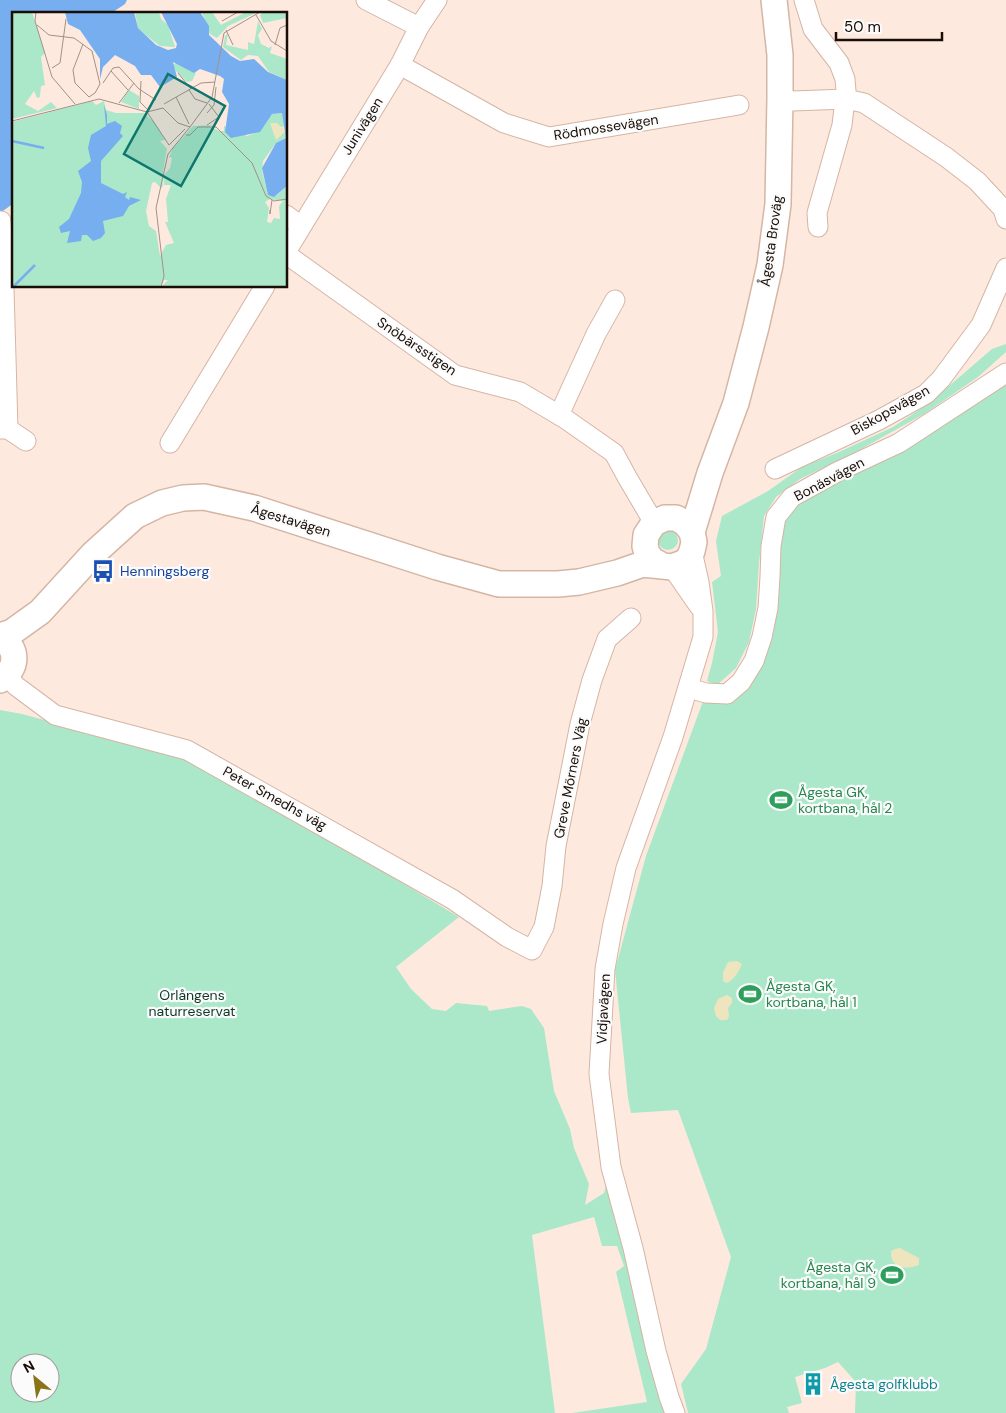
<svg xmlns="http://www.w3.org/2000/svg" width="1006" height="1413" viewBox="0 0 1006 1413" font-family="'DM Sans',sans-serif">
<style>
.green{fill:#aae8c9;fill-rule:evenodd}
.sand{fill:#eee5bf}
.water{fill:#76aeef}
.lines{fill:none;stroke-linecap:round;stroke-linejoin:round}
.minor-casing{stroke:#d5b5a4;stroke-width:21}
.major-casing{stroke:#d5b5a4;stroke-width:28}
.minor{stroke:#fff;stroke-width:19}
.major{stroke:#fff;stroke-width:25}
.labels{text-anchor:middle;stroke-width:4.5;stroke-linejoin:round;paint-order:stroke}
.street-label{font-size:14px;fill:#180d07;stroke:#fbfbfb}
.transit-label{font-size:14px;fill:#164399;stroke:#fbfbfb;text-anchor:start}
.leisure-label{font-size:14px;fill:#27864d;stroke:#fbfbfb;text-anchor:start}
.park-label{font-size:14px;fill:#0e3928;stroke:#fbfbfb}
.culture-label{font-size:14px;fill:#0d838f;stroke:#fbfbfb;text-anchor:start}
.inset-river{fill:none;stroke:#76aeef;stroke-width:2.5}
.inset-road{fill:none;stroke:#a29189;stroke-width:1}
.view{fill:#0f766e;fill-opacity:0.15;stroke:#0f766e;stroke-width:2.5}
.inset-edge{fill:none;stroke:#180d07;stroke-width:2.5}
</style>
<rect width="100%" height="100%" fill="#fee9df"/>
<g class="green">
<polygon points="1006,344 1006,352 978,377 924,414 854,453 800,479 776,497 764,516 759,563 756,609 749,642 736,668 717,685 707,681 712,663 718,632 712,582 721,576 716,541 722,516 768,491 802,467 839,452 893,427 928,404 992,349"/>
<polygon points="1006,373 1006,1413 855,1413 856,1382 838,1362 825,1368 795,1377 802,1403 787,1407 789,1413 688,1413 681,1384 706,1349 731,1257 678,1110 631,1113 628,1098 615,970 646,856 706,693 727,694 754,661 776,517"/>
<circle cx="668" cy="540" r="10"/>
<path d="M0,710l22,4 149,40 24,5 264,158 -63,50 15,22 21,20 14,2 10,-8 31,3 2,5 33,-5 9,3 13,19 10,63 16,38 4,19 15,36 -4,21 19,-12 7,-26 64,246h-103l75,-11 -31,-130 8,-6 -7,-20h-15l-8,-29 -62,18 23,178h-555zM20,1363h30v30h-30z"/>
</g>
<g class="sand">
<path d="M737,961l5,3c-3,7 -7,15 -15,19l-4,-2v-8l5,-11z"/>
<polygon points="727,995 732,998 732,1003 728,1008 729,1016 727,1020 720,1020 716,1016 714,1008 718,999"/>
<path d="M900,1248l19,10v7c-13,5 -29,4 -28,-14l4,-2z"/>
</g>
<polygon class="water" points="0,0 127,0 125,4 110,14 14,14 14,203 0,213"/>
<g class="lines">
<defs>
<g id="minor">
<polyline points="366,0 419,27"/>
<polyline points="804,0 813,29 839,63 845,79 846,91 842,125 817,213 818,227"/>
<polyline points="400,65 504,123 549,137 739,105"/>
<polyline points="780,98 793,101 846,99 864,103 946,157 977,181 1003,209 1006,219"/>
<polyline points="286,215 301,226"/>
<polyline points="1,221 3,252 8,429"/>
<polyline points="286,252 400,65 419,27 437,0"/>
<polyline points="286,254 455,375 520,392 564,418 614,453 627,477 654,523"/>
<polyline points="559,415 596,334 615,300"/>
<polyline points="0,429 8,429 26,441"/>
<polyline points="170,443 265,286"/>
<polyline points="775,469 879,420 926,394 941,379 981,325 1006,268"/>
<polyline points="672,567 699,606"/>
<polyline points="7,676 16,686 55,715 187,750 452,899 507,937 532,950 544,927 552,886 556,846 569,780 580,724 592,680 607,639 631,618"/>
<polyline points="688,688 706,693 727,694 741,682 754,661 762,637 768,608 770,577 771,546 776,517 792,497 837,472 899,443 1006,373"/>
<polyline points="675,1413 669,1397 656,1351 633,1248 611,1167 599,1074 605,969 613,924 626,868 673,737 703,637 703,611 699,582 692,551"/>
</g>
<g id="major">
<polyline points="692,532 710,473 736,403 756,327 770,265 778,204 780,98 780,55 774,0"/>
<polyline points="0,636 12,632 40,612 93,554 135,516 162,503 183,498 204,497 254,508 437,567 499,584 558,584 579,582 617,573 643,564 672,567 683,563 689,558 692,551 694,542 692,532 685,523 676,518 665,518 654,523 646,535 645,546 647,553 652,560 661,565"/>
<path d="M0,637c19,11 18,32 0,43"/>
</g>
</defs>
<use href="#minor" class="minor-casing"/>
<use href="#major" class="major-casing"/>
<use href="#minor" class="minor"/>
<use href="#major" class="major"/>
</g>
<defs>
<symbol id="bus-bare" viewBox="-9 -9 18 18"><path d="M-5-6H5V4H4V6H2V4H-2V6H-4V4H-5ZM-3.5-4V0h7V-4ZM-3.5 1.2v1.5H-2V1.2ZM2 1.2v1.5H3.5V1.2Z" fill="#1a4fb4" stroke="#fbfbfb" stroke-width="2.5" paint-order="stroke"/></symbol>
<symbol id="stadium-bare" viewBox="-9 -9 18 18"><path d="M0-5a6.5 5 0 1 0 0 10a6.5 5 0 1 0 0-10ZM-3.5-1.8h7v3.6h-7Z" fill="#2e9e5b" stroke="#fbfbfb" stroke-width="2.5" paint-order="stroke"/></symbol>
<symbol id="building-bare" viewBox="-9 -9 18 18"><path d="M-4-6H4V6H1V3H-1V6H-4ZM-2.5-4.3h1.7v1.8h-1.7ZM.8-4.3h1.7v1.8H.8ZM-2.5-1h1.7V.8h-1.7ZM.8-1h1.7V.8H.8Z" fill="#0f9aa8" stroke="#fbfbfb" stroke-width="2.5" paint-order="stroke"/></symbol>
</defs>
<g fill-rule="evenodd">
<use href="#bus-bare" x="87" y="555" width="32" height="32"/>
<use href="#stadium-bare" x="765" y="784" width="32" height="32"/>
<use href="#stadium-bare" x="734" y="978" width="32" height="32"/>
<use href="#stadium-bare" x="876" y="1259" width="32" height="32"/>
<use href="#building-bare" x="797" y="1368" width="32" height="32"/>
</g>
<g class="labels">
<g class="street-label">
<text transform="translate(362 126) rotate(-58)" y="5">Junivägen</text>
<text transform="translate(606 127) rotate(-9)" y="5">Rödmossevägen</text>
<text transform="translate(771 241) rotate(-82)" y="5">Ågesta Broväg</text>
<text transform="translate(417 346) rotate(34)" y="5">Snöbärsstigen</text>
<text transform="translate(890 410) rotate(-29)" y="5">Biskopsvägen</text>
<text transform="translate(829 479) rotate(-28)" y="5">Bonäsvägen</text>
<text transform="translate(291 520) rotate(17)" y="5">Ågestavägen</text>
<text transform="translate(570 778) rotate(-79)" y="5">Greve Mörners Väg</text>
<text transform="translate(275 798) rotate(29)" y="5">Peter Smedhs väg</text>
<text transform="translate(603 1009) rotate(-87)" y="5">Vidjavägen</text>
</g>
<g class="transit-label">
<text x="120" y="576">Henningsberg</text>
</g>
<g class="leisure-label">
<text x="798" y="797">Ågesta GK,<tspan x="798" dy="16">kortbana, hål 2</tspan></text>
<text x="766" y="991">Ågesta GK,<tspan x="766" dy="16">kortbana, hål 1</tspan></text>
<text x="876" y="1272" text-anchor="end">Ågesta GK,<tspan x="876" dy="16">kortbana, hål 9</tspan></text>
</g>
<g class="park-label">
<text x="192" y="1000">Orlångens<tspan x="192" dy="16">naturreservat</tspan></text>
</g>
<g class="culture-label">
<text x="830" y="1389">Ågesta golfklubb</text>
</g>
</g>
<g transform="translate(12 12)">
<rect width="275" height="275" fill="#fee9df"/>
<path d="M0,0h20l13,41 -4,4 4,28 -4,1 -1,11 -3,1 -3,-7 -9,13 13,7 13,-9 6,6 -45,11zM123,0h24l2,7 7,6 7,22 -15,-1 -13,-10 -9,-8zM190,0h10l9,13 25,-13h12l-30,14 -11,12 -7,-4zM251,0h24v6l-24,5 -3,-8zM246,9l4,8 -4,6 3,9 8,4 3,-2 -2,7 17,6v21l-18,-8 -11,-16 -10,-1 -7,5 -18,-13 2,-11 3,-3 -2,12 22,5v-8l6,2zM165,50l19,11 -4,8 -5,1 -11,-11 -3,-6zM117,78l10,6v13l-18,-7zM80,89l4,4 8,-4 2,9 10,3h28l11,10 10,17 -5,1 7,8 -5,28 1,9 -2,2 -6,-6 -3,1 -6,28 3,15 7,5 4,25 6,-11 8,-2 -9,-21h3l-2,-23 5,-14h-7l-1,-9 7,-8 2,-10 -3,-1 4,-9 20,-22 22,-1 -6,1 10,5h5v-5l23,10 8,-3 17,-19 10,-1 4,10 -3,4 -12,-1 10,8 5,-3v7l-10,5 -13,18 -1,10 6,24h9l10,-9v101h-126l7,-7h-4l-4,7h-148v-165zM258,187l13,2 -4,5 1,13 -6,-1 -3,5 -4,-1 2,-14 -4,-6z" fill="#aae8c9" fill-rule="evenodd"/>
<path d="M258,111h7l5,5 4,-5v8l-10,9z" fill="#eee5bf"/>
<path d="M53,0h69l4,16 18,17 12,5 8,-2 1,-4 -16,-32h39l9,14v9l22,21 9,5 14,-2 14,13 19,8v106l-13,11 -6,-2 -6,-27 14,-25 10,-5 -4,-25 -10,1 -12,18 -29,6 -6,-6 4,-28 -7,-12 2,-13 -4,-3 -20,-7 -6,4 -21,-11 4,15 -17,10 -9,-12h-10l-6,-9 -20,-11 -12,12 -3,12v-20l-20,-29 -12,-6zM92,93l3,10v9l8,-3 7,5 -2,7 3,3 -22,25v22l22,11 4,-2 -2,5 4,3 1,-3 11,3 -12,6 -6,10 -20,5 2,12 -4,5 -8,3 -6,-6h-5l-1,6 -14,2 3,-12 -9,2 -2,-6 10,-8 12,-26 1,-11 -4,-11 13,-10 -3,-13 3,-13 15,-9z" fill="#76aeef"/>
<path class="inset-river" d="M0,129l32,7M1,275l22,-22"/>
<path class="inset-road" d="M24,0l-1,9 17,56 23,27M244,3l15,26 16,10M210,9l16,-9M25,13l12,10 25,3 18,13 8,33 -5,9 -6,4M214,18l7,15M71,32l-10,26 2,13 14,14M263,33l5,-17 7,-3M40,56l8,-5 6,-44M99,59l17,19M166,61l13,16M129,69l-1,21 7,7M91,71l10,-15 6,-1 20,22 17,11M177,78l6,9 12,4M164,85l13,27M107,91l15,-20M152,92l37,-21 14,-1M135,100l22,33 16,-16M195,101l7,-8 2,-18M0,109l87,-22 48,13 16,-4 15,15 12,4 22,-30 12,-64 36,-21M195,113l12,-8 -10,-13M174,123h4l8,-8h18l36,36 14,33 8,5 13,-2M258,198v4l2,-14M149,275l3,-11 -8,-68 12,-54 22,-27"/>
<path class="view" d="M156,62l57,32 -44,80 -57,-32z"/>
<rect width="275" height="275" class="inset-edge"/>
</g>
<g transform="translate(35 1378) rotate(331)"><circle r="24" fill="#fbfbfb" stroke="#a09c99"/>
<path d="M0-4L9 19L0 12L-9 19Z" fill="#897518"/>
<text y="-8" font-size="14" font-weight="bold" text-anchor="middle" fill="#180d07">N</text>
</g>
<path d="M836 32v8h106v-8" fill="none" stroke="#180d07" stroke-width="2.5"/>
<text x="844" y="32" font-size="15" fill="#180d07" stroke="#fbfbfb" stroke-width="4" paint-order="stroke">50 m</text>
</svg>
